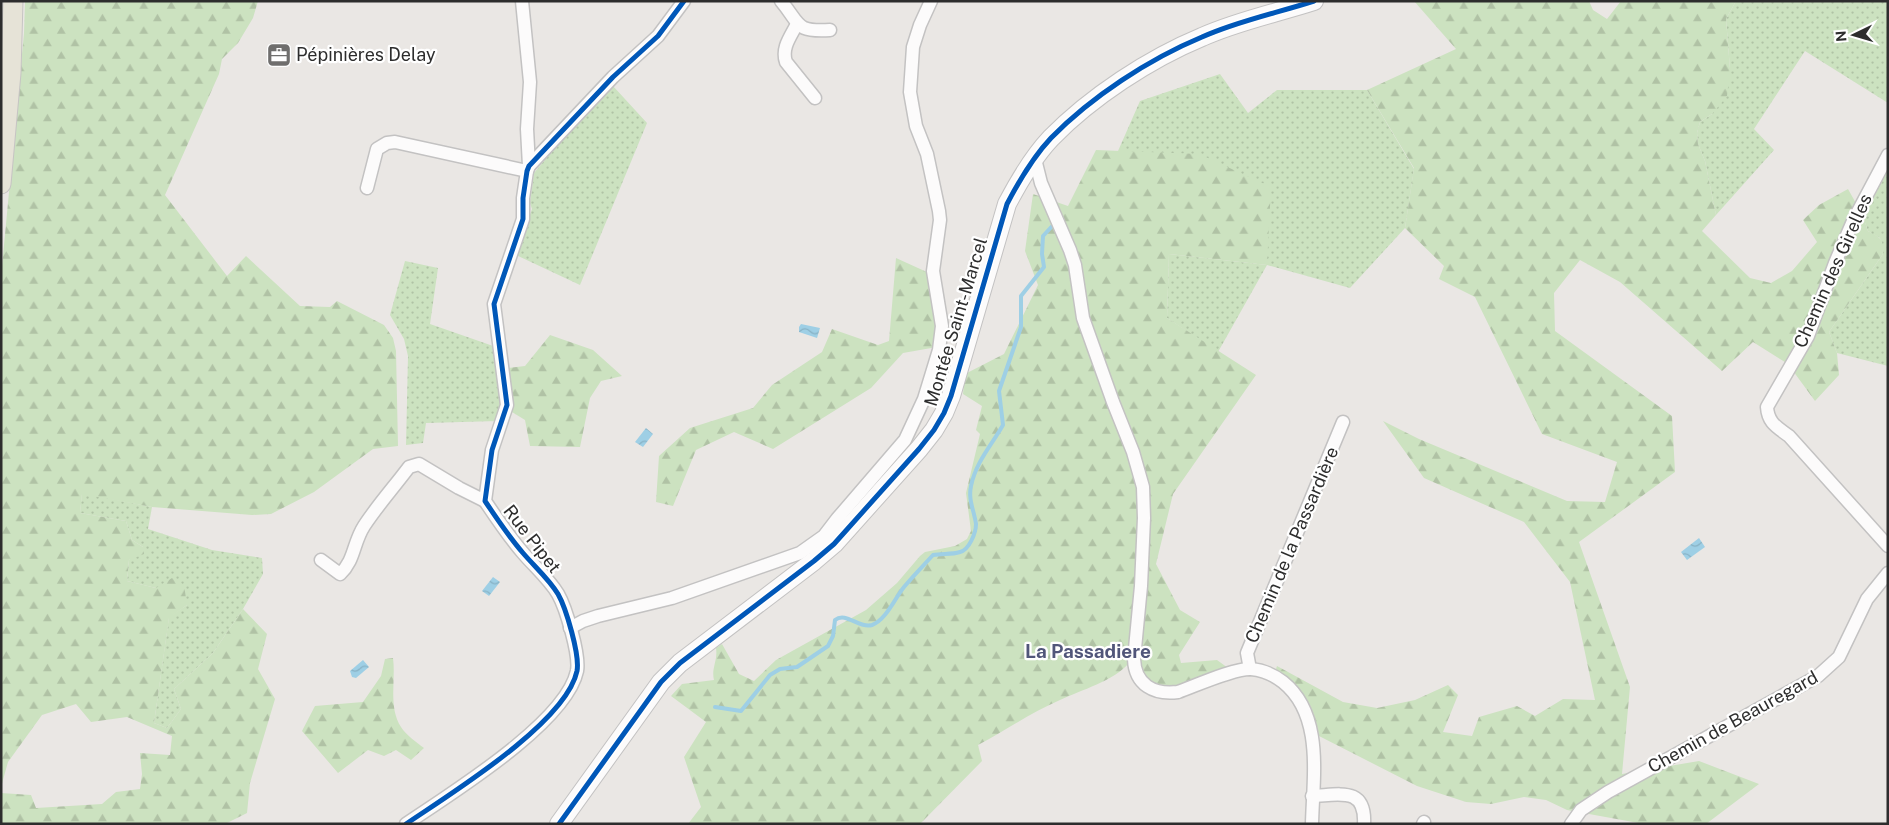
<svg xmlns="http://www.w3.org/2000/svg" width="1889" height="825" viewBox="0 0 1889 825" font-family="'Public Sans',sans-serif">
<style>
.green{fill:url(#green-dots)}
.forest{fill:url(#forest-firs)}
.water{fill:url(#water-waves)}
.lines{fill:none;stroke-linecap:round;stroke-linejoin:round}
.stream{stroke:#9ecfe5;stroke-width:4}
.minor-casing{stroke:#c3c2c2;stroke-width:15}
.secondary-casing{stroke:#c3c2c2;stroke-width:20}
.primary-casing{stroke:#c6c4c3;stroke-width:21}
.minor{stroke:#fcfbfb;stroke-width:12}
.secondary{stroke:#fcfbfb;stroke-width:18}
.primary{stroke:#e6e3d7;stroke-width:19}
.cycleway-casing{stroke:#fff;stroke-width:8}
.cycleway{stroke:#0057b8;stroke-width:5}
.labels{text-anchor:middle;stroke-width:4.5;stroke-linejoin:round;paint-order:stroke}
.poi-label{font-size:18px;fill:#2d2d2d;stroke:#fff;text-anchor:start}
.street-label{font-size:18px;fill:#2d2d2d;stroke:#fff}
.neighbourhood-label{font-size:19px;font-weight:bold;fill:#51567a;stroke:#fff}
</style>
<defs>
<pattern id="green-dots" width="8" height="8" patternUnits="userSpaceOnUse" patternTransform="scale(1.25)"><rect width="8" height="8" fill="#cce2c0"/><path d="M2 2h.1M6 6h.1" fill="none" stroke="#b0c2a5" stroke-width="1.8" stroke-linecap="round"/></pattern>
<pattern id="forest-firs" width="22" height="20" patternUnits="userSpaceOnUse" patternTransform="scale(1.25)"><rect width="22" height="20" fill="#cce2c0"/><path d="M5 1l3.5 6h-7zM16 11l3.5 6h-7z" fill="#b0c2a5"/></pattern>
<pattern id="water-waves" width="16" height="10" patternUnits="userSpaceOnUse" patternTransform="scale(1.25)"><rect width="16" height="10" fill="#9ecfe5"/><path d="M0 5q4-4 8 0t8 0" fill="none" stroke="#88b2c5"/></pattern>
</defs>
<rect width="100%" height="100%" fill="#eae7e4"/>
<g class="green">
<polygon points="1736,1 1888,1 1888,103 1805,51 1754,129 1774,150 1716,215 1705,161 1698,144 1697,133 1700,122 1712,114 1730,69 1726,19"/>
<polygon points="1220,74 1248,113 1277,90 1367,90 1414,169 1405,228 1350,288 1267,265 1218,352 1167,318 1169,254 1267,265 1118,151 1140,101"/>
<polygon points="613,86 647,123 580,285 516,255 532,209 530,203 534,173 563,138 611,87"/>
<polygon points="1888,168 1888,366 1837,353 1829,332 1883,254 1880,238 1868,231 1862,214"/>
<polygon points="405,261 438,268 430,324 496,347 504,396 498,421 426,423 423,443 406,445 408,356 404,339 390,315"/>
<polygon points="82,493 152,507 148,529 212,550 262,558 263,574 243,609 213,653 174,689 181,709 167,728 154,723 169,617 187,605 156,588 127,581 129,560 143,547 132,540 126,521 80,513"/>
</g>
<g class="forest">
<polygon points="25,1 258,1 253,18 238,43 222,59 219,74 165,195 227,276 246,256 300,306 330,307 337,301 384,325 393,338 396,351 398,446 373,449 314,492 271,514 252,515 152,507 82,494 80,513 126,521 132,540 143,547 144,554 129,560 127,581 156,588 172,578 184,585 187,605 169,618 154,723 167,728 181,709 174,689 213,653 243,609 267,634 258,669 275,699 250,783 247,813 225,824 1,824 1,793 31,795 36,808 102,804 116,792 140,789 142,774 140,753 170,755 172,736 127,717 91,722 76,704 42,715 8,762 1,787 1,277 24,33"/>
<path d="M1414,1h175l4,9 14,9 14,-18h115l-10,18 4,50 -3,27 -15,18 -12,8 -3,11 1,11 7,17 11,54 -14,16 48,47 21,5 21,-12 25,-29 -14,-22 16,-15 29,-16 14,25 6,17c13,7 15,7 15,23l-54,78 8,21 2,22 -24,26 -27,-37 -35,-22 -31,29 -102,-89 -40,-22 -26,33 1,38 117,85 3,56 -96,70 51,145 -8,87 77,-13 60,23 -53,40h-62l-77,-14 -21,-10 -22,-3 -33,7 -25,-2 -49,-16 -98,-50c-7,-38 -15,-42 -43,-67l1,-3 66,36 34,6 38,-8 33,-15 10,10 -15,37 29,4 7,-19 38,-11 18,10 28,-17 32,1 -25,-118 -46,-60 -100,-44 -41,-57 36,18 148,62 38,1 12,-40 -75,-28 -67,-137 -36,-18 5,-13 -39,-38 9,-60 -47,-78 89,-41z"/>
<path d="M1096,150l103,4 72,33 -4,78 -98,-11 -2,64 89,57 -83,119 -17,70 24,46 20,12 -21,33 2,8 36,-3 11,8 -62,21 -12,-1 -25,-25c-15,18 -48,27 -69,37 -28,12 -54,30 -82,45l4,16 -62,63h-232l13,-17 -17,-50 22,-35 -35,-26 11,-12 32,-4c-3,-12 4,-19 2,-32l6,-4 17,30 15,7 22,-21 90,-50 31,-27 23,-27 5,-4 30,-6 12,-7 4,-8 -5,-38 14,-59 -4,-4 6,-24 -19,-12 2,-20 39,-20 34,-69 -13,-34 8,-57 35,12z"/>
<polygon points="896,258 929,273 938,323 937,347 903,353 871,388 773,449 734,432 696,450 673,506 656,502 659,456 690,428 753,408 772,385 822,352 832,329 878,345 889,341"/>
<polygon points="550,335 593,350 622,376 601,381 590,398 580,447 530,446 525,420 512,412 513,399 508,368 525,366"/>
<path d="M393,658c3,22 -5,49 8,69 5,8 15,15 23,21l-13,12 -15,-10 -12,6 -16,-6 -30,23 -36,-42 13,-25 48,-4 18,-26 4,-17z"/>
</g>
<g class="water">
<polygon points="801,324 820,328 817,338 799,332 799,327"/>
<polygon points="646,428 653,434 643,447 635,442"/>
<polygon points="1699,538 1705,547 1687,560 1681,552"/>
<polygon points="493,577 500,582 489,596 482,591"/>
<polygon points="363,660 369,667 356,678 352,677 350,671"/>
</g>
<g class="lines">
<path class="stream" d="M715,707l26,4 29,-36 10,-6 17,-2 31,-21 5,-10 2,-16c11,-9 24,9 37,5 14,-5 23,-27 32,-38 9,-11 19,-21 29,-32 9,-2 18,0 27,-3 9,-2 16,-19 16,-28 -2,-14 -8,-24 -5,-38 5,-24 20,-40 32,-61l-4,-34 22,-64v-31l23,-29 -2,-13 1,-18 12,-13"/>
<defs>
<g id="minor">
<polyline points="522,1 530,82 527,129 529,166"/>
<path d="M781,1c20,24 14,31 49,29"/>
<path d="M797,24c-6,12 -16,24 -11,38l29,36"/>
<path d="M1888,155l-35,66 -18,42 -27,73 -41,71c1,16 10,20 22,29l99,110"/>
<path d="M1035,159l6,24 29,67 5,15 8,53 30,84 20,50 10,35 1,31 -3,68 -7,73c1,26 20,36 44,33 17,-6 56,-24 73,-23 11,1 23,6 32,13 41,33 30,95 29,142"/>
<polyline points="367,188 377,149 387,143 395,142 527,171"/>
<path d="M321,560l19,14c15,-14 13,-31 24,-48 13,-20 30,-39 45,-59l10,-3 40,24 26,13"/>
<polyline points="570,628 583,621 598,616 672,598 800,553 824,536 837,519 905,440 924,399 939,350 942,326 933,271 940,220 939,211 927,154 916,126 910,92 913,47 920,25 931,1"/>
<polyline points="1250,669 1247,653 1343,422"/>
<path d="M1312,796c27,-1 54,-10 52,28"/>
<path d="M406,824c44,-30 160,-101 171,-153 3,-16 -11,-63 -19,-77 -9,-15 -24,-28 -35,-41 -14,-16 -26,-34 -38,-52l7,-51 15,-45 -13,-101 29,-85v-21l4,-27 2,-5 84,-89 45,-41 26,-35"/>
<polyline points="1423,824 1424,822"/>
<polyline points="1571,824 1581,810 1608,792 1818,676 1839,657 1867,599 1888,573"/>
</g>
<path id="secondary" d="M559,824l102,-142 19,-19 134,-102 20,-17 85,-95 15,-19 10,-17 7,-17 56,-192c12,-23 26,-47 44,-66 40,-41 98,-79 151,-101 35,-16 75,-24 112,-36"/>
<polyline id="primary" points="1,184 11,73 13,1"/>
</defs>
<use href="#minor" class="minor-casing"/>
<use href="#secondary" class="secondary-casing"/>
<use href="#primary" class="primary-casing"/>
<use href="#minor" class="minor"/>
<use href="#secondary" class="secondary"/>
<use href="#primary" class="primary"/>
<defs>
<g id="cycleway">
<path d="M406,824c44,-30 160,-101 171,-153 3,-16 -11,-63 -19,-77 -9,-15 -24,-28 -35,-41 -14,-16 -26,-34 -38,-52l7,-51 15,-45 -13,-101 29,-85v-21l4,-27 2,-5 84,-89 45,-41 26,-35"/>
<path d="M559,824l102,-142 19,-19 134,-102 20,-17 85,-95 15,-19 10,-17 7,-17 56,-192c12,-23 26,-47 44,-66 40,-41 98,-79 151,-101 35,-16 75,-24 112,-36"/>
</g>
</defs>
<use href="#cycleway" class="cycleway-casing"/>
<use href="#cycleway" class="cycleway"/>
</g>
<defs>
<symbol id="office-square" viewBox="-11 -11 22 22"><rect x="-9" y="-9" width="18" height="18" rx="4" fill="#6f6e6d" stroke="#fff"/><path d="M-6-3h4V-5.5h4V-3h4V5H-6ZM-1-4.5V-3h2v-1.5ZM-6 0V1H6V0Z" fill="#fff"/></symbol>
</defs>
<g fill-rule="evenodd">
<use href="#office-square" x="265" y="41" width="28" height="28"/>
</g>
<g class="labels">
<g class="poi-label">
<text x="296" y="61">Pépinières Delay</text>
</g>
<g class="street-label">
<text transform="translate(1833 271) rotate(-66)" y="6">Chemin des Girelles</text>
<text transform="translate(956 322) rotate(-73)" y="6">Montée Saint-Marcel</text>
<text transform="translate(532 539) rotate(52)" y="6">Rue Pipet</text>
<text transform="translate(1292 545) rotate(-67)" y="6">Chemin de la Passardière</text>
<text transform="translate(1733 722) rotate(-29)" y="6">Chemin de Beauregard</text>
</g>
<g class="neighbourhood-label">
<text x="1088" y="658">La Passadiere</text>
</g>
</g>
<rect width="1889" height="825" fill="none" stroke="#2d2d2d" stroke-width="5"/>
<g transform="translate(1854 35) rotate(265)" stroke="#ffffff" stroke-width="4" paint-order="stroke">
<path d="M0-4L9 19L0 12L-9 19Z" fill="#2d2d2d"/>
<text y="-8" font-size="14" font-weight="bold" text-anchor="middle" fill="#2d2d2d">N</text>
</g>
</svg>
